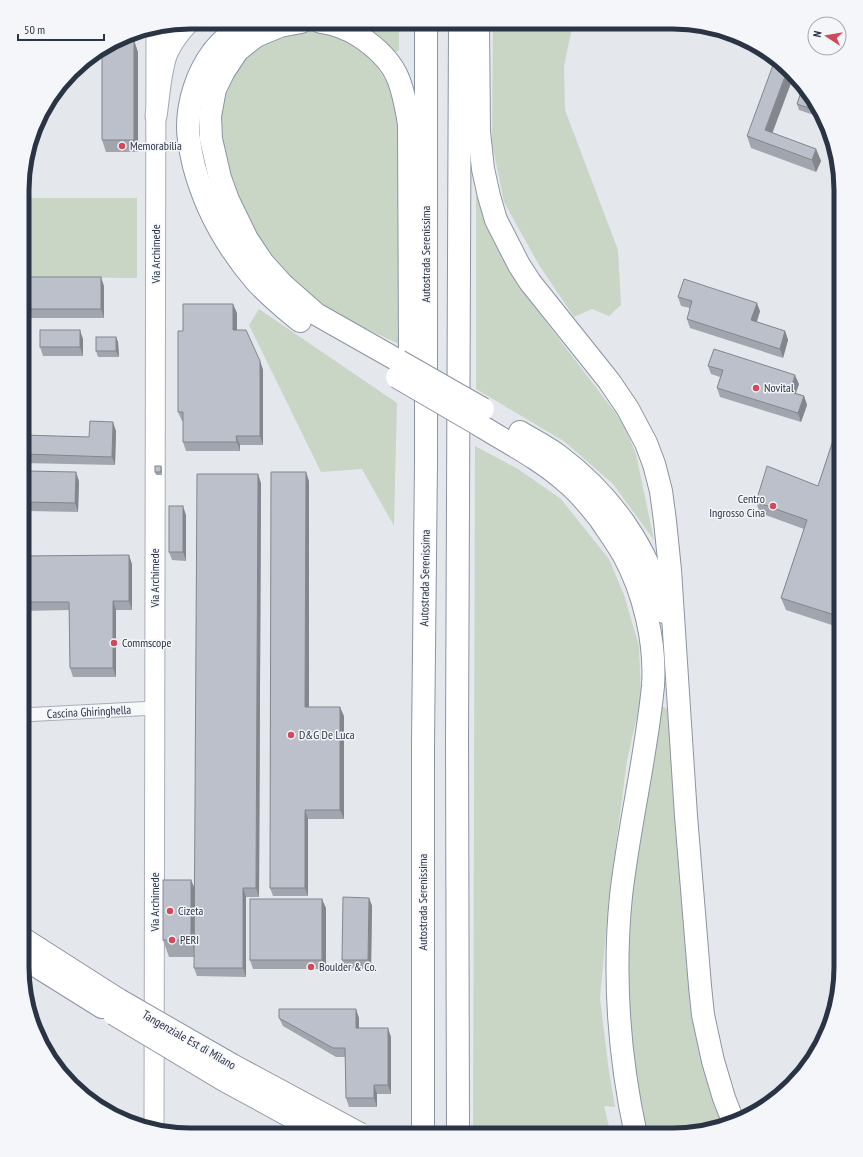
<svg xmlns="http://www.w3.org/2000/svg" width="863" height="1157" viewBox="0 0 863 1157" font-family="'PT Sans Narrow',sans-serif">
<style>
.green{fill:#c9d6c5}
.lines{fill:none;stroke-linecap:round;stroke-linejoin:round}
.street-casing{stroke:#a9aeb7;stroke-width:15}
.secondary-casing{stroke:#a9aeb7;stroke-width:21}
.primary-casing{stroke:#a3abb8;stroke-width:23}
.highway-casing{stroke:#8b94a3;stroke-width:24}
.street{stroke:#f7f8fa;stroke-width:13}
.secondary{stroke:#fff;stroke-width:19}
.primary{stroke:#fff;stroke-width:21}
.highway{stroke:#fff;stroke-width:22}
.highway-bridge-casing{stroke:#8b94a3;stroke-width:24;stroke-linecap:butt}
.highway-bridge{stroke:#fff;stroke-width:22}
.wall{fill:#a1a5ae}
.shaded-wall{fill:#83868d}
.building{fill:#bbc0ca;stroke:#83868d}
.poi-dot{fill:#d1495b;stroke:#f4f6f9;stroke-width:1.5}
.labels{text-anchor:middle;stroke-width:3;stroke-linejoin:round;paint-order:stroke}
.poi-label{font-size:12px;fill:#2b3445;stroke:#f4f6f9;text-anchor:start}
.street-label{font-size:12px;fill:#2b3445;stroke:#f4f6f9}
.rim{fill:none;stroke:#2b3445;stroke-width:5}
</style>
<rect width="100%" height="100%" fill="#e4e7ec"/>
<g class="green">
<polygon points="354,22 399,23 399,50 393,54"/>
<polygon points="493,23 573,23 564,66 565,110 618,250 621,305 609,316 592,309 574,317 539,265 504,202 492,143"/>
<polygon points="301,30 316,31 345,39 368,53 389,86 401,132 401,345 311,303 280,272 252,233 233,191 216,115 227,77 258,44"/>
<polygon points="476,194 499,246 534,306 623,423 636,454 654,540 613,484 565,442 476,389"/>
<polygon points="30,198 137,198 137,278 23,277 23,236"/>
<polygon points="259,309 397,403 394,526 362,469 321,472 249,325"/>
<polygon points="475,446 518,469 561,499 609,559 624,595 639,646 641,698 627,761 610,889 600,998 609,1072 615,1107 604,1106 611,1135 473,1134"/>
<polygon points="660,707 664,707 667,709 670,728 699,1043 711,1094 722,1124 673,1135 642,1135 633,1098 624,939"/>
</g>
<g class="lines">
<defs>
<g id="street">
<polyline points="23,177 28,155"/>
<polyline points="22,715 155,708"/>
</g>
<polyline id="secondary" points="154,1128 156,28"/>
<path id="primary" d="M156,116c3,-19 4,-45 11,-63 5,-11 13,-22 22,-31"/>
<g id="highway">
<path d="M244,22c-12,10 -23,19 -32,31 -15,21 -24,48 -24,74 0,14 3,26 6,39 11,42 32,80 61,114 13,15 29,28 45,41"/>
<polyline points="301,22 280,26 256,36 238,50 224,71 215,89 210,116 211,139 220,178 228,200 247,239 263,263 282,284 316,314 399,361"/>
<path d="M321,22c13,2 27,7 38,14 38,25 43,45 50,88l1,229 5,31"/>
<polyline points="478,23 479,132 483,169 489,196 496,220 519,265 530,282 609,381 628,409 646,443 654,464 661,491 665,521 670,570 686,816 700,986 703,1015 713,1061 724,1098 733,1121"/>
<path d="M481,426c29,18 59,33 84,55 14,11 24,24 35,38 8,12 16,23 23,35 21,38 33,89 30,132 -7,71 -24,140 -32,210 -8,80 -2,161 15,239"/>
<path d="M520,432c13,8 27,15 39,24 51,38 91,93 105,156"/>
<polyline points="22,938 119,1000"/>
<polyline points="22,957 102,1007"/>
<polyline points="423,1134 423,744 426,462 426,23"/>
<polyline points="458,1134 457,740 460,23"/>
</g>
</defs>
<use href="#street" class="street-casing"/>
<use href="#secondary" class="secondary-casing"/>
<use href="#primary" class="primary-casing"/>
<use href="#highway" class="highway-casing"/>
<use href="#street" class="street"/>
<use href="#secondary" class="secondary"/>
<use href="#primary" class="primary"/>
<use href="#highway" class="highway"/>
<defs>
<g id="highway-bridge">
<polyline points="399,361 483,409"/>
<polyline points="397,377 481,426"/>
<polyline points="119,1000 232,1065 360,1134"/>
<polyline points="114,1014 224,1080 323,1134"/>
</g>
</defs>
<use href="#highway-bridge" class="highway-bridge-casing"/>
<use href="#highway-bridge" class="highway-bridge"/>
</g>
<g class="wall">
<polygon points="138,52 138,152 106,152 102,140"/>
<polygon points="797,104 817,107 814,115 799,110"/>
<polygon points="817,113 824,115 826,124 820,122"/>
<polygon points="773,133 816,149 821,161 816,172 751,148 747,136"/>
<polygon points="104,286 104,318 29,318 26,309"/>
<polygon points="678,297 760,311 757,322 785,331 788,340 783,358 690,328 687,319 690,308 681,306"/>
<polygon points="237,313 237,330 260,361 263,370 263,445 240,445 240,451 186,451 183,442 183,421 182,421 178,412 183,331"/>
<polygon points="116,337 118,342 119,357 98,357 96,351"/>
<polygon points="83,339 83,356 43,356 40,347"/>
<polygon points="708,366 799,384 796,393 804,396 807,405 801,422 720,397 717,388 720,377 711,374"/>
<polygon points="841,416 841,628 786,610 781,598 804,529 760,513 756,502 818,486"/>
<polygon points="116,431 115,465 23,463 23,435 89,437"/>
<polygon points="161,466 162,469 162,475 156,475 155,472"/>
<polygon points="79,481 78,512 28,511 24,502"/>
<polygon points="309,481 309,707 344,716 344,819 308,819 308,896 273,896 270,888"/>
<polygon points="261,483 259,897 246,897 246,977 197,976 194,968 194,957 169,957 163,940 191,880 195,889"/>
<polygon points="186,515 186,561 172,560 169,552"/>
<polygon points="23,556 132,564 132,610 116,610 116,677 73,677 70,668 69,610 23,611"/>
<polygon points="369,898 372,906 371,969 345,968 342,960"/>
<polygon points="326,908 326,969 253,969 250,960"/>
<polygon points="279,1018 359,1018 359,1028 391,1037 391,1094 377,1094 377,1107 349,1107 346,1098 345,1057 336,1057 283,1026"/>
</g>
<g class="shaded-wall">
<polygon points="134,40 138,52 138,152 134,140"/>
<polygon points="787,71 793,78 769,142 765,130"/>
<polygon points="814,104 817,107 814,115 812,109"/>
<polygon points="816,149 821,161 816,172 812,160"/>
<polygon points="101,277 104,286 104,318 101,309"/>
<polygon points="757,303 760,311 754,329 751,320"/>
<polygon points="233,304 237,313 237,339 233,330"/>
<polygon points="80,330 83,339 83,356 80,347"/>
<polygon points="785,331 788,340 783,358 780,349"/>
<polygon points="116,337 118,342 119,357 116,351"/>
<polygon points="260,361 263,370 263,445 260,436"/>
<polygon points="795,375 799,384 793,400 790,392"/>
<polygon points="804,396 807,405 801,422 798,413"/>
<polygon points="113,422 116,431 115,465 112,457"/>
<polygon points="236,436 240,445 240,451 237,442"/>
<polygon points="76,472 79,481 78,512 75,503"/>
<polygon points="306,472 309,481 309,716 305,707"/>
<polygon points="258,474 261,483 259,897 256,888"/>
<polygon points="183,506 186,515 186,561 183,552"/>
<polygon points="129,555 132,564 132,610 129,601"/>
<polygon points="113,601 116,610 116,677 113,668"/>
<polygon points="340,707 344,716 344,819 340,810"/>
<polygon points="305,810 308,819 308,896 305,888"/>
<polygon points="191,880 198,897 197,957 191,940"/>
<polygon points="243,888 246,897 246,977 243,968"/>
<polygon points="369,898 372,906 371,969 368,960"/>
<polygon points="322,899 326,908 326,969 322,960"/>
<polygon points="356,1009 359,1018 359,1037 356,1028"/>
<polygon points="388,1028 391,1037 391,1094 388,1085"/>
<polygon points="374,1085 377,1094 377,1107 374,1098"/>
</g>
<g class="building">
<polygon points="120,40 134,40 134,140 102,140 102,50"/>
<polygon points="776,57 787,71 765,130 816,149 812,160 747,136"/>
<polygon points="802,89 814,104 812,109 797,104"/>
<polygon points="818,109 824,115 824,116 817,113"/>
<rect x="26" y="277" width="75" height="32"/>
<polygon points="684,279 757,303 751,320 785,331 780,349 687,319 692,301 678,297"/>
<polygon points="183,304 233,304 233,330 246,330 260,361 260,436 236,436 237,442 183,442 183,412 178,412 178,331 183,331"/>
<rect x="40" y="330" width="40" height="17"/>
<rect x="96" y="337" width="20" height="14"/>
<polygon points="714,349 795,375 790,392 804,396 798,413 717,388 723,370 708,366"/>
<polygon points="841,416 841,617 781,598 807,520 756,502 767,466 818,486"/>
<polygon points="90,421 113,422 112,457 23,454 23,435 89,437"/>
<rect x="155" y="466" width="6" height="6"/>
<polygon points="25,471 76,472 75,503 24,502"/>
<polygon points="271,472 306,472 305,707 340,707 340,810 305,810 305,888 270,888"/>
<polygon points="197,474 258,474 256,888 243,888 243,968 194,968"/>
<rect x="169" y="506" width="14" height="46"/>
<polygon points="129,555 129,601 113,601 113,668 70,668 69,602 23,602 23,556"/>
<rect x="163" y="880" width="28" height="60"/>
<polygon points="343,897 369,898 368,960 342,960"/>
<rect x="250" y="899" width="72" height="61"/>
<polygon points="279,1009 356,1009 356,1028 388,1028 388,1085 374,1085 374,1098 346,1098 345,1048 333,1048 279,1018"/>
</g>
<g class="poi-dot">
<circle cx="122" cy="146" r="4"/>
<circle cx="756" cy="388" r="4"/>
<circle cx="773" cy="506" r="4"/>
<circle cx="114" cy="643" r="4"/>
<circle cx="291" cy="735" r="4"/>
<circle cx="170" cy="911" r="4"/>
<circle cx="172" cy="940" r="4"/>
<circle cx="311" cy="967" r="4"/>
</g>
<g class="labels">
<g class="poi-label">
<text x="130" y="150">Memorabilia</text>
<text x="764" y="392">Novital</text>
<text x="765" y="503" text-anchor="end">Centro<tspan x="765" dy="14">Ingrosso Cina</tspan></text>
<text x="122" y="647">Commscope</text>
<text x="299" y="739">D&amp;G De Luca</text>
<text x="178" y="915">Cizeta</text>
<text x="180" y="944">PERI</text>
<text x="319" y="971">Boulder &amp; Co.</text>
</g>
<g class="street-label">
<text transform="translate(156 254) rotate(-90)" y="4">Via Archimede</text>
<text transform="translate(426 254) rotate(-90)" y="4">Autostrada Serenissima</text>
<text transform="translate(155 578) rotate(-90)" y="4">Via Archimede</text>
<text transform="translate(425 578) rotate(-89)" y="4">Autostrada Serenissima</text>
<text transform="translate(89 712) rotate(-3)" y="4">Cascina Ghiringhella</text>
<text transform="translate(155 902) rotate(-90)" y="4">Via Archimede</text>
<text transform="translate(423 902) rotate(-90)" y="4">Autostrada Serenissima</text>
<text transform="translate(189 1040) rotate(30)" y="4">Tangenziale Est di Milano</text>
</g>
</g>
<path d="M0 0H863V1157H0ZM190 29H673A161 161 0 0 1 834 190V967A161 161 0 0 1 673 1128H190A161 161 0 0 1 29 967V190A161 161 0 0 1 190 29Z" fill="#f4f6f9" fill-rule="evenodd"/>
<path class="rim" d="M190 29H673A161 161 0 0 1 834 190V967A161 161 0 0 1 673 1128H190A161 161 0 0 1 29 967V190A161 161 0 0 1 190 29Z"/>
<g transform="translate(827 36) rotate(282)"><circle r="19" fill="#f4f6f9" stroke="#a4a8b1"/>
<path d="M0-3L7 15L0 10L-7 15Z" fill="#d1495b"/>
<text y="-6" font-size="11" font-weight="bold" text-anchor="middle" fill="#2b3445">N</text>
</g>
<path d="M18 34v6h86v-6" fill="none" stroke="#2b3445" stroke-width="2"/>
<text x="24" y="34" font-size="12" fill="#2b3445" stroke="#f4f6f9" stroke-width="3" paint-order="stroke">50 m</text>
</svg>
